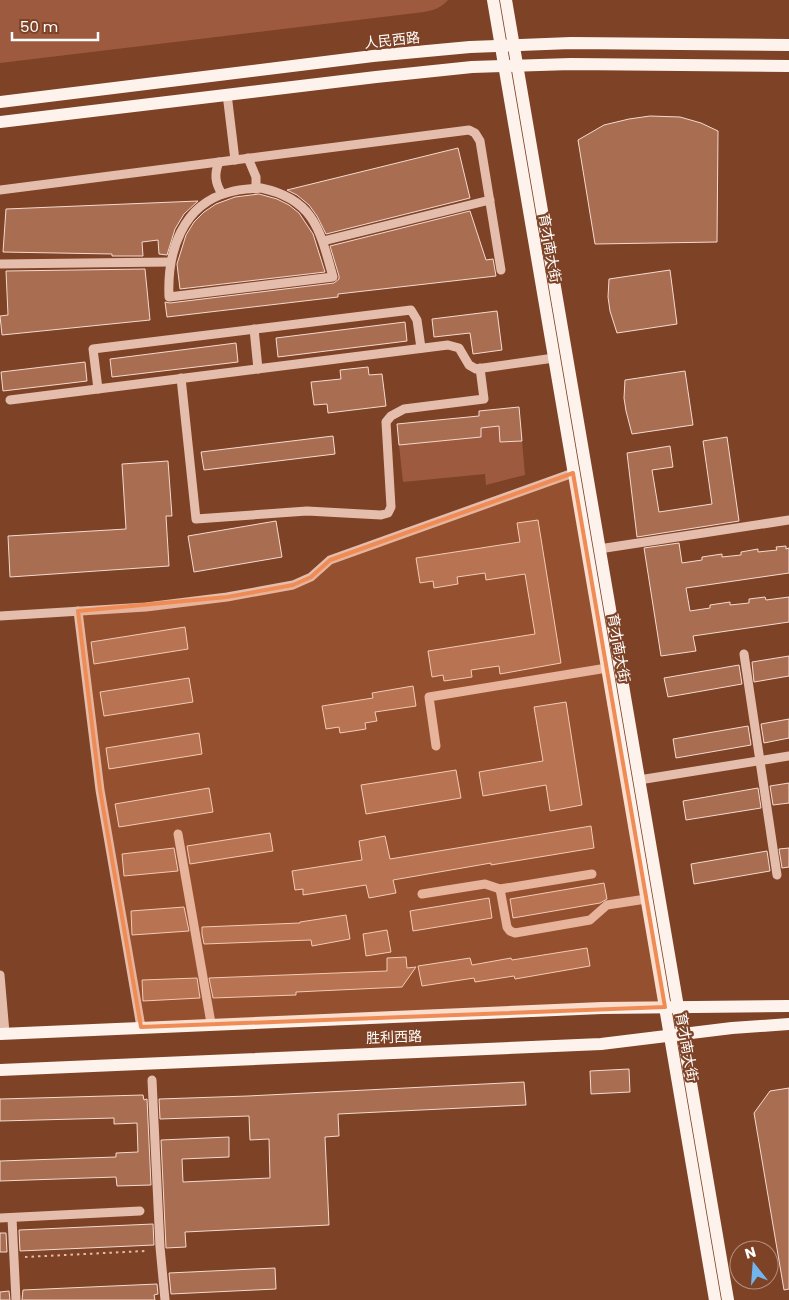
<svg xmlns="http://www.w3.org/2000/svg" width="789" height="1300" viewBox="0 0 789 1300" font-family="Poppins,'Noto Sans SC',sans-serif">
<style>
.green{fill:#9e5a3e}
.building{fill:#a96d52;stroke:#f4dacf}
.lines{fill:none;stroke-linecap:round;stroke-linejoin:round}
.path{stroke:#e5bdac;stroke-width:2;stroke-dasharray:2.5 4;stroke-linecap:butt}
.minor{stroke:#e5bdac;stroke-width:9}
.major{stroke:#fdf2ec;stroke-width:12}
.marked{fill:#ef8b55;fill-opacity:0.2;stroke:#ef8b55;stroke-width:4;stroke-linejoin:round}
.labels{text-anchor:middle;stroke-width:4.5;stroke-linejoin:round;paint-order:stroke}
.street-label{font-size:14px;fill:#fff;stroke:#7e4226}
</style>
<rect width="100%" height="100%" fill="#7e4226"/>
<g class="green">
<path d="M0,0h448c-7,8 -14,10 -24,12l-424,51z"/>
<polygon points="499,426 501,442 522,441 525,475 486,485 485,474 403,482 399,445 481,437 481,428"/>
</g>
<g class="building">
<polygon points="650,116 680,117 701,123 718,131 717,242 595,244 578,140 604,125 629,119"/>
<polygon points="458,148 470,198 326,234 317,216 309,205 297,195 287,190"/>
<polygon points="259,194 277,199 289,205 299,213 313,234 325,272 180,289 177,264 186,235 194,222 204,212 216,204 235,197"/>
<polygon points="198,201 184,214 175,229 167,255 159,254 158,240 142,242 143,256 112,256 112,254 3,252 6,209"/>
<polygon points="470,211 486,260 493,259 496,276 338,294 338,297 167,317 165,302 170,303 334,283 339,279 339,276 330,246"/>
<polygon points="145,269 150,320 2,335 0,316 8,315 6,271"/>
<polygon points="670,270 677,324 617,333 610,311 608,297 609,279"/>
<polygon points="497,311 502,350 473,354 470,333 434,337 432,319"/>
<polygon points="405,322 407,341 278,357 276,338"/>
<polygon points="236,343 238,362 112,377 110,359"/>
<polygon points="85,362 87,381 3,391 1,372"/>
<polygon points="368,367 369,375 382,374 386,406 328,413 327,404 314,405 311,382 341,379 340,370"/>
<polygon points="685,371 693,425 632,434 626,411 624,398 625,380"/>
<polygon points="519,407 522,441 500,442 499,426 481,428 481,437 399,445 397,424 479,416 479,411"/>
<polygon points="333,436 335,454 204,470 201,452"/>
<polygon points="727,437 739,521 637,537 627,453 670,446 673,467 652,470 659,512 712,504 703,441"/>
<polygon points="168,461 172,516 166,516 169,566 10,577 8,536 126,529 122,464"/>
<polygon points="538,520 561,663 500,674 499,666 471,670 472,677 444,681 443,675 432,677 428,651 535,634 525,574 486,580 485,573 457,577 458,584 434,588 433,581 420,583 416,558 520,542 517,523"/>
<polygon points="276,521 282,557 194,572 188,536"/>
<polygon points="679,543 682,563 702,560 702,557 722,554 722,557 741,555 741,552 758,549 758,552 777,550 776,547 786,546 786,549 789,548 789,573 686,588 690,611 710,608 710,605 730,602 730,605 749,603 749,599 765,597 766,600 789,597 789,622 693,636 696,651 661,656 644,548"/>
<polygon points="185,627 188,649 94,664 91,642"/>
<polygon points="789,656 789,676 754,682 752,662"/>
<polygon points="739,665 742,684 668,697 664,678"/>
<polygon points="189,678 193,702 104,716 100,692"/>
<polygon points="413,686 416,706 375,712 377,721 365,723 366,729 340,733 339,727 326,729 322,706 373,698 372,693"/>
<polygon points="566,702 582,805 550,811 546,785 483,796 479,772 543,761 534,707"/>
<polygon points="789,719 789,738 764,743 761,724"/>
<polygon points="748,726 751,745 676,758 673,739"/>
<polygon points="199,733 202,754 109,769 106,748"/>
<polygon points="456,770 461,798 366,814 361,785"/>
<polygon points="789,783 789,803 773,805 770,786"/>
<polygon points="209,788 213,812 119,827 115,804"/>
<polygon points="758,788 761,808 686,820 683,801"/>
<polygon points="591,826 594,848 491,865 491,863 393,880 396,893 369,898 366,885 303,895 303,889 295,890 292,871 362,860 359,841 385,836 390,859"/>
<polygon points="270,833 273,851 190,864 187,846"/>
<polygon points="174,848 178,871 124,876 122,854"/>
<polygon points="789,848 789,867 782,868 779,849"/>
<polygon points="767,851 770,871 694,884 691,864"/>
<polygon points="604,883 607,899 600,903 513,918 510,899"/>
<polygon points="489,898 492,918 413,931 410,911"/>
<polygon points="184,907 189,931 132,935 131,911"/>
<polygon points="346,915 350,939 312,946 311,940 204,944 202,934 202,927 300,923 300,922"/>
<polygon points="387,930 391,952 366,956 363,934"/>
<polygon points="587,948 590,966 515,979 514,976 475,982 474,978 422,986 418,966 470,958 472,965 511,958 512,960"/>
<polygon points="406,957 407,968 416,967 402,987 296,992 296,995 213,998 209,978 387,971 387,958"/>
<polygon points="197,978 200,998 143,1001 142,980"/>
<polygon points="629,1069 630,1092 591,1094 590,1071"/>
<polygon points="524,1082 526,1105 338,1114 339,1136 325,1137 329,1225 185,1232 186,1247 166,1248 161,1140 229,1137 229,1157 182,1159 183,1182 270,1178 269,1139 250,1140 249,1116 160,1119 159,1099 248,1096"/>
<polygon points="789,1088 789,1289 784,1290 754,1113 770,1091"/>
<polygon points="143,1095 144,1100 147,1099 151,1185 117,1186 116,1177 0,1181 0,1161 116,1157 116,1153 138,1152 137,1123 114,1124 114,1118 0,1121 0,1099"/>
<polygon points="153,1224 154,1245 20,1251 19,1230"/>
<polygon points="0,1233 6,1233 7,1252 0,1252"/>
<polygon points="275,1268 276,1289 171,1294 169,1273"/>
<polygon points="157,1284 158,1294 154,1295 155,1300 22,1300 23,1290"/>
<polygon points="9,1291 10,1300 0,1300 0,1292"/>
</g>
<g class="lines">
<polyline class="path" points="25,1257 145,1251"/>
<g class="minor">
<polyline points="227,94 235,160"/>
<polyline points="248,158 256,177 256,189"/>
<path d="M219,162c-5,12 -4,21 3,32"/>
<path d="M261,188c53,11 59,42 72,89l-164,20c-2,-45 13,-93 61,-105 10,-3 20,-3 31,-4z"/>
<polyline points="0,190 469,130 475,133 480,141 501,270"/>
<polyline points="323,241 490,200"/>
<polyline points="0,264 170,262"/>
<polyline points="254,329 258,369"/>
<polyline points="181,378 196,519 307,511 381,515 388,513 391,507 386,422 391,416 404,409 484,399 480,368"/>
<polyline points="98,389 93,349 411,310 417,320 421,348"/>
<polyline points="10,400 448,345 459,348 469,365 476,369 554,358"/>
<polyline points="599,549 789,520"/>
<polyline points="78,611 100,790 141,1027"/>
<polyline points="0,616 146,607 227,597 293,585 311,577 330,560 573,473"/>
<polyline points="744,654 777,875"/>
<polyline points="436,746 429,697 607,668"/>
<polyline points="639,780 789,756"/>
<polyline points="178,834 211,1023"/>
<polyline points="500,889 507,927 510,931 515,933 590,920 607,905 646,899"/>
<polyline points="422,894 485,884 500,889 592,874"/>
<polyline points="0,975 5,1033"/>
<polyline points="152,1080 160,1247 165,1300"/>
<polyline points="0,1218 140,1211"/>
<polyline points="12,1218 16,1300"/>
</g>
<g class="major">
<polyline points="493,0 715,1300"/>
<polyline points="506,0 728,1300"/>
<polyline points="0,102 373,56 470,47 571,43 789,45"/>
<polyline points="0,122 376,77 472,67 571,64 789,66"/>
<polyline points="0,1034 602,1008 789,1006"/>
<polyline points="0,1070 601,1044 732,1028 789,1024"/>
</g>
</g>
<path class="marked" d="M573,473l92,534 -524,20 -41,-237 -22,-179 149,-14 66,-12 18,-8 19,-17z"/>
<g class="labels">
<g class="street-label">
<text transform="translate(392 40) rotate(-6)" y="5">人民西路</text>
<text transform="translate(550 248) rotate(80)" y="5">育才南大街</text>
<text transform="translate(619 648) rotate(80)" y="5">育才南大街</text>
<text transform="translate(394 1037) rotate(-2)" y="5">胜利西路</text>
<text transform="translate(687 1047) rotate(80)" y="5">育才南大街</text>
</g>
</g>
<g transform="translate(754 1265) rotate(343)"><circle r="24" fill="#7e4226" stroke="#b28e7d"/>
<path d="M0-4L9 19L0 12L-9 19Z" fill="#71b4ee"/>
<text y="-8" font-size="14" font-weight="bold" text-anchor="middle" fill="#ffffff">N</text>
</g>
<path d="M12 32v8h86v-8" fill="none" stroke="#ffffff" stroke-width="2.5"/>
<text x="20" y="32" font-size="15" fill="#ffffff" stroke="#7e4226" stroke-width="4" paint-order="stroke">50 m</text>
</svg>
